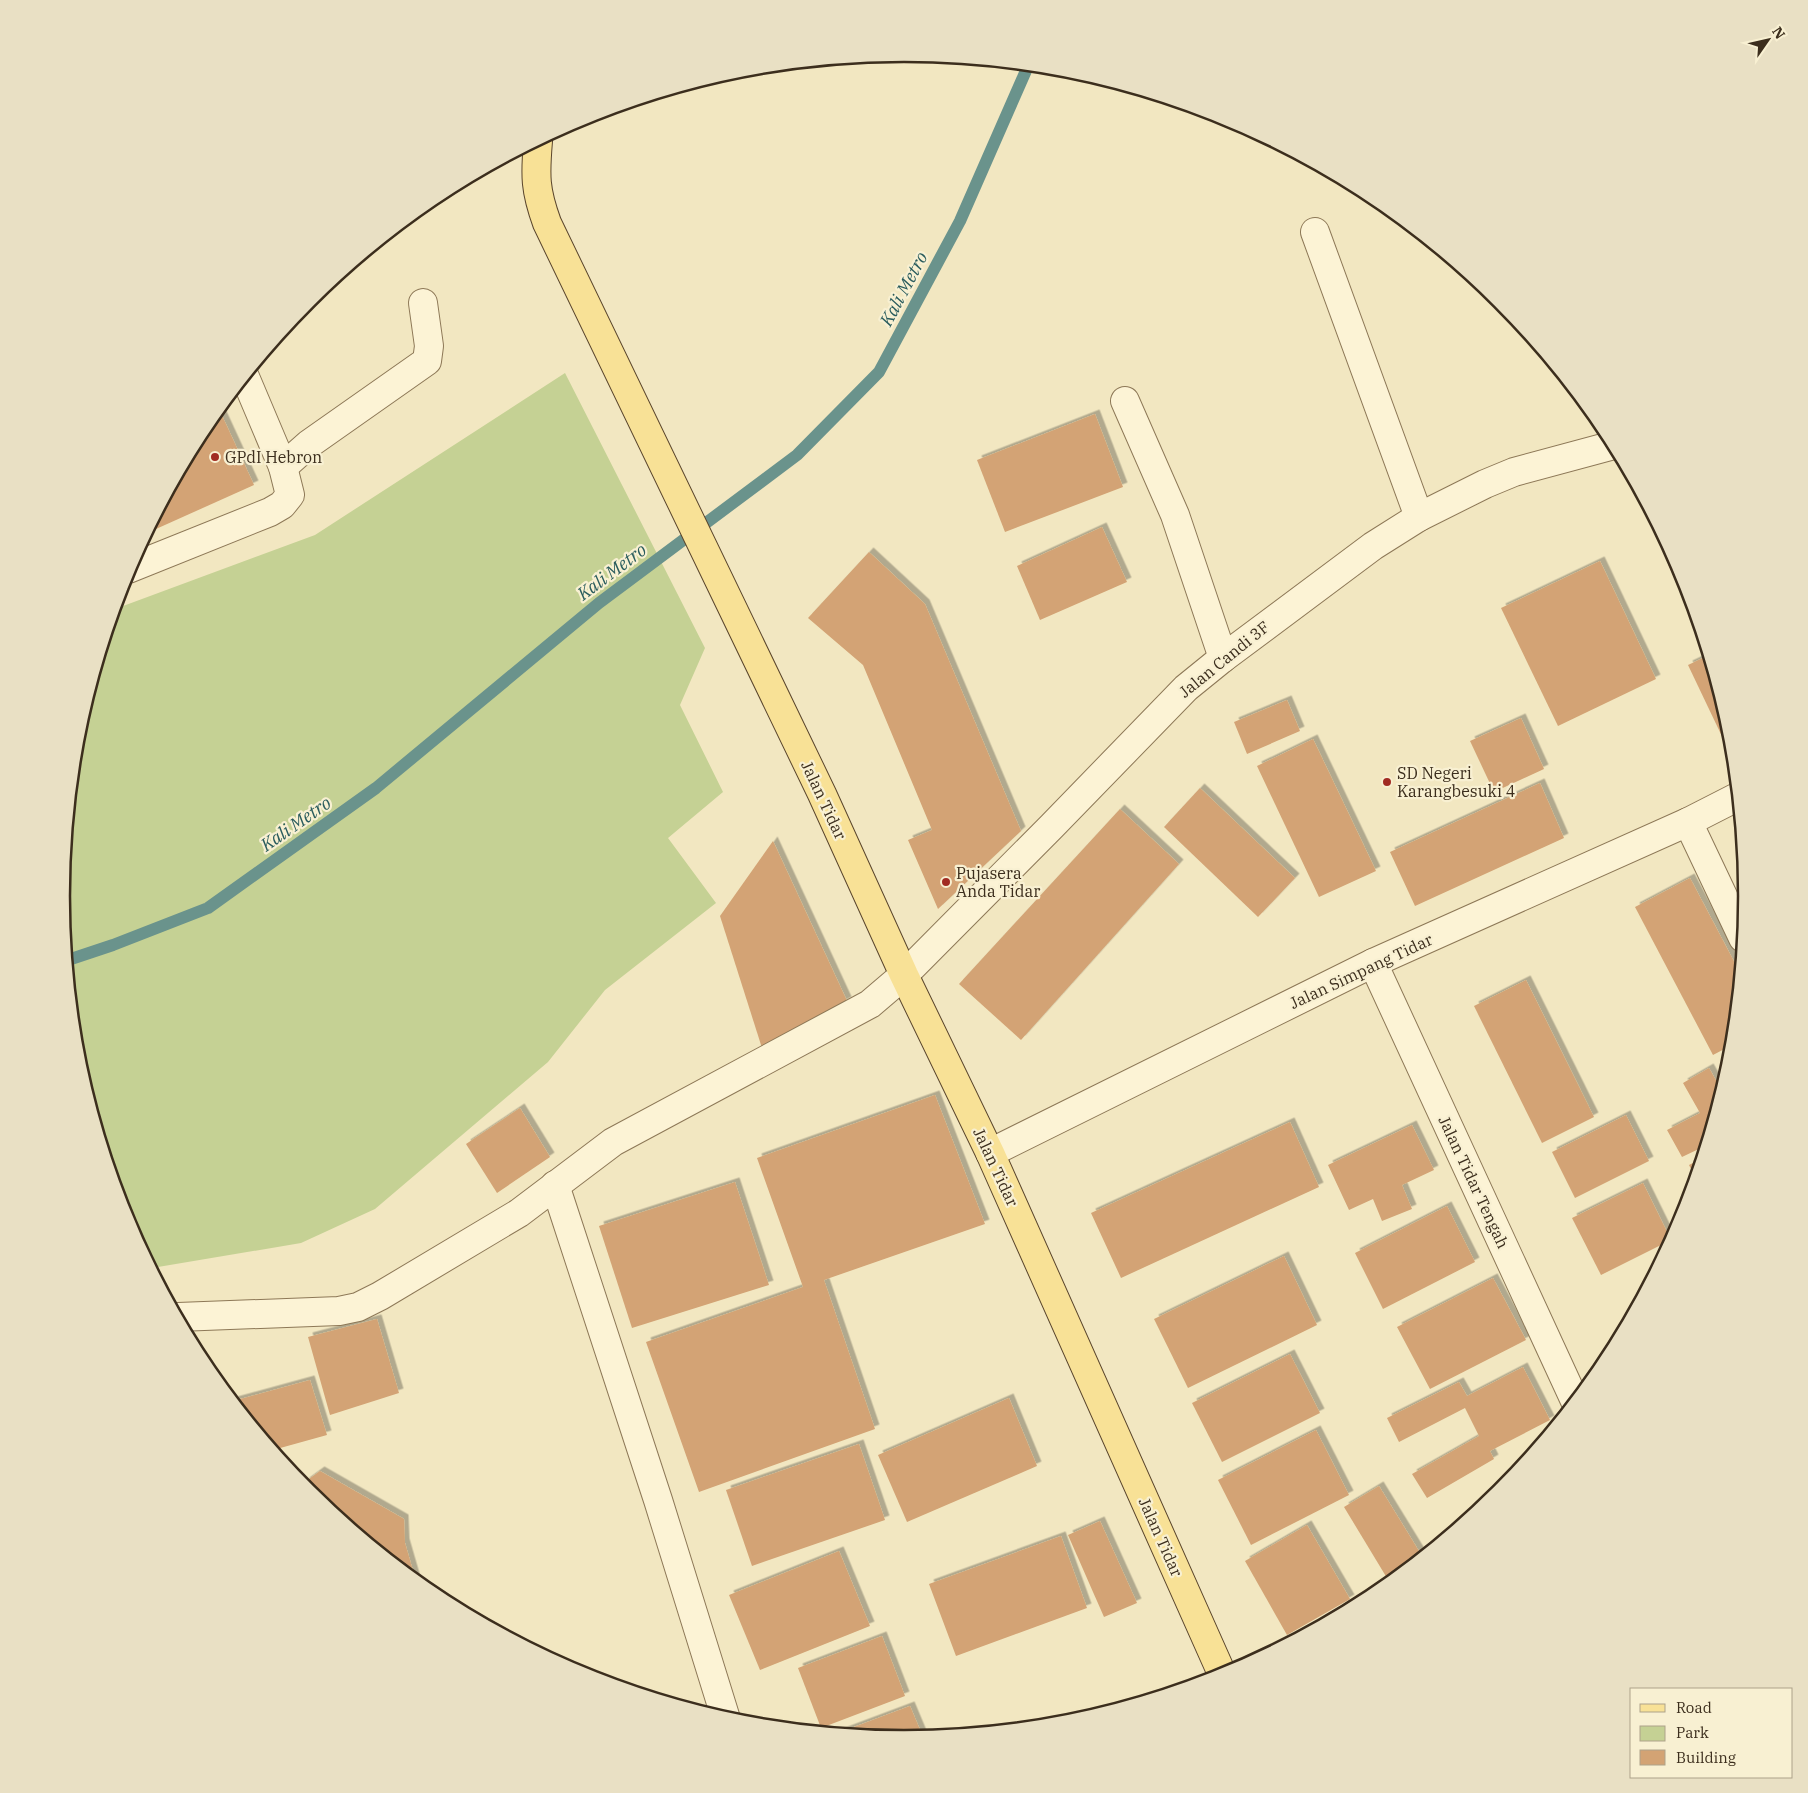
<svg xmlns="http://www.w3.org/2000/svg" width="1808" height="1793" viewBox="0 0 1808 1793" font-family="'IBM Plex Serif',serif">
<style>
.green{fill:#c5d194}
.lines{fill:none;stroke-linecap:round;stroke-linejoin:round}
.stream{stroke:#6a938c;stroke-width:12}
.building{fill:#d3a374;filter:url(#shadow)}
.minor-casing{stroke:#8d7857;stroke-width:30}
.major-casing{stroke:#5a452c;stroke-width:30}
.minor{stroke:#fcf3d5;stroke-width:28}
.major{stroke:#f8e196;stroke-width:28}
.poi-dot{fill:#a12b22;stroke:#f8f0d2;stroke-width:2}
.labels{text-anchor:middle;stroke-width:4.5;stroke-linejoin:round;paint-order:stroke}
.poi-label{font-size:16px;fill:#3c2e1d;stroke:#f8f0d2;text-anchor:start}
.street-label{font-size:16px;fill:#3c2e1d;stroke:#f8f0d2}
.water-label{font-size:18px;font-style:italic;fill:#2a5c5d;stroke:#f8f0d2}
.rim{fill:none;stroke:#3c2e1d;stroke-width:2.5}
</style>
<defs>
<filter id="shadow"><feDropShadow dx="4.5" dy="-4.5" stdDeviation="0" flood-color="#0004"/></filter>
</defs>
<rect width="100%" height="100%" fill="#f2e7c1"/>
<g class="green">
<polygon points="565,373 705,648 680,705 723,792 668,838 716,903 605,990 548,1062 375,1209 301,1243 152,1268 125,1219 77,1061 61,896 78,732 115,609 315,535"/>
<polygon points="1336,1617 1251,1662 1249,1656"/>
</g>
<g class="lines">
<polyline class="stream" points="68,960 113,945 208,908 376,788 599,603 797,455 879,372 960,221 1028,66"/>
</g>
<g class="building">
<polygon points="219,409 254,485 156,529 153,523 203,428"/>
<polygon points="1095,414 1123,487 1005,532 977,460"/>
<polygon points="1102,527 1127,582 1040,620 1017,566"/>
<polygon points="869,552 925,604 1021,831 938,909 908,840 932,830 863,665 808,618"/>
<polygon points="1675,560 1683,574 1699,631 1668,564"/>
<polygon points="1600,561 1656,679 1558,726 1501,608"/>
<polygon points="1707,656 1731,732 1732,747 1728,749 1688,665"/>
<polygon points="1287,700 1300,731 1247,754 1234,722"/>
<polygon points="1521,718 1544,769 1494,792 1470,741"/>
<polygon points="1313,739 1376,871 1319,897 1257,766"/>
<polygon points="1540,783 1564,838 1415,906 1390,852"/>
<polygon points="1200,788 1295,878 1258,917 1164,827"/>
<polygon points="1120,809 1179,864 1021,1040 959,984"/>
<polygon points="773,841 847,1001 762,1048 720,916"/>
<polygon points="1690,878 1739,971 1732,1045 1713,1055 1635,907"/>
<polygon points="1526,980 1594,1117 1542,1143 1474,1006"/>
<polygon points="1709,1068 1722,1091 1705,1146 1682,1157 1667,1130 1700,1113 1683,1083"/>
<polygon points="935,1095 985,1224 824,1280 875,1429 699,1492 646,1342 803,1287 757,1158"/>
<polygon points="520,1108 550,1157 497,1193 466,1144"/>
<polygon points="1626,1115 1649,1161 1575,1198 1552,1152"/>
<polygon points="1290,1122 1319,1187 1121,1278 1091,1213"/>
<polygon points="1412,1125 1434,1170 1402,1185 1412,1209 1382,1221 1373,1199 1349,1210 1328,1165"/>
<polygon points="1701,1159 1695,1177 1689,1165"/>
<polygon points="735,1182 769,1285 632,1328 599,1226"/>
<polygon points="1643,1183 1671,1240 1601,1275 1572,1218"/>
<polygon points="1447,1206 1475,1262 1383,1309 1355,1253"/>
<polygon points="1284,1256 1317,1325 1188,1388 1154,1319"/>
<polygon points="1493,1278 1526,1340 1430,1389 1397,1327"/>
<polygon points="377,1319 399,1393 330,1415 308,1337"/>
<polygon points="1290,1354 1320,1413 1222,1462 1192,1403"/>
<polygon points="1523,1367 1550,1420 1490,1451 1494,1459 1427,1498 1412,1474 1479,1436 1465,1408 1399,1442 1387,1418 1459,1382 1467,1396"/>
<polygon points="310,1380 327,1435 273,1450 233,1401"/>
<polygon points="1009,1398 1037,1466 907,1522 878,1455"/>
<polygon points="1316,1430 1349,1495 1251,1545 1218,1480"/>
<polygon points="859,1444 885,1520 752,1566 726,1490"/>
<polygon points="320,1471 404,1519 405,1543 416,1581 308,1493 305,1482"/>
<polygon points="1379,1486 1422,1556 1390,1583 1344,1507"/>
<polygon points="1100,1521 1137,1603 1104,1617 1068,1535"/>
<polygon points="1307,1525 1350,1599 1287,1635 1245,1561"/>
<polygon points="1061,1536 1087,1608 956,1656 929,1584"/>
<polygon points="839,1551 870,1626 760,1670 729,1595"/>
<polygon points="882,1636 905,1696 821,1728 798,1668"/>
<polygon points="910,1706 923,1737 904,1739 838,1733"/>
</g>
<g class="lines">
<defs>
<g id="minor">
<polyline points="1315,232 1419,517"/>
<polyline points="1125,401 1175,515 1223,658"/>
<polyline points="283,467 309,444 427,361 429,346 423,303"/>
<polyline points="128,569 270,512 282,505 290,495 283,467 245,377"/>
<polyline points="1688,822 1743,938"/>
<polyline points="1373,963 1575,1401"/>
<polyline points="990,1153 1373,963 1688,822 1737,797"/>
<polyline points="555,1185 658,1500 726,1719"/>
<polyline points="178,1317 339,1311 358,1307 380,1296 519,1213 613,1142 870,1004 904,975 1052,826 1186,688 1223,658 1373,546 1419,517 1485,484 1514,472 1614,445"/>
</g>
<path id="major" d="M538,141c-3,35 -3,49 9,82l275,571 82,181 86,178 233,523"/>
</defs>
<use href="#minor" class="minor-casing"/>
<use href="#major" class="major-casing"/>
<use href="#minor" class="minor"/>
<use href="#major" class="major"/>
</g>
<g class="poi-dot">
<circle cx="215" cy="457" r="5"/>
<circle cx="1387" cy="782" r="5"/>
<circle cx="946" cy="882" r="5"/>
</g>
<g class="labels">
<g class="poi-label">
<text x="225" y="463">GPdI Hebron</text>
<text x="1397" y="779">SD Negeri<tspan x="1397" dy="18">Karangbesuki 4</tspan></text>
<text x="956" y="879">Pujasera<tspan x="956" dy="18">Anda Tidar</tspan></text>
</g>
<g class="street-label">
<text transform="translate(1224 659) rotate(-39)" y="6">Jalan Candi 3F</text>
<text transform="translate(824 800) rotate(65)" y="6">Jalan Tidar</text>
<text transform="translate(1361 971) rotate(-25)" y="6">Jalan Simpang Tidar</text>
<text transform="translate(996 1167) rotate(65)" y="6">Jalan Tidar</text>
<text transform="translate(1474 1182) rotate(65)" y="6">Jalan Tidar Tengah</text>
<text transform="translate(1161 1537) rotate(66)" y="6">Jalan Tidar</text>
</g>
<g class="water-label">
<text transform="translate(904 289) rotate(-62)" y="6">Kali Metro</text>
<text transform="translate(612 572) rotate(-37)" y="6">Kali Metro</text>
<text transform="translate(296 824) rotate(-35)" y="6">Kali Metro</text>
</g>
</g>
<path d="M0 0H1808V1793H0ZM70 896a834 834 0 1 1 1668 0a834 834 0 1 1-1668 0Z" fill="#e9e0c4" fill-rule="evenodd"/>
<path class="rim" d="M70 896a834 834 0 1 1 1668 0a834 834 0 1 1-1668 0Z"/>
<rect x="1630" y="1688" width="162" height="90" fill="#f8f0d2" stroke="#ada28a"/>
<rect x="1640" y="1704" width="25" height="8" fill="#f8e196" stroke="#ada28a"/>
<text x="1676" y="1713" font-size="15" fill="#3c2e1d">Road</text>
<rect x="1640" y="1726" width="25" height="15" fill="#c5d194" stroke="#ada28a"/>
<text x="1676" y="1738" font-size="15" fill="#3c2e1d">Park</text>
<rect x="1640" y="1750" width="25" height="15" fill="#d3a374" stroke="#ada28a"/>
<text x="1676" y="1763" font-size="15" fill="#3c2e1d">Building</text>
<g transform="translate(1768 40) rotate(56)" stroke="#f8f0d2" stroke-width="4" paint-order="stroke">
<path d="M0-4L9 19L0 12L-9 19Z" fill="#3c2e1d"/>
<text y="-8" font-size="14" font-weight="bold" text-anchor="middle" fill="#3c2e1d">N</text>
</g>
</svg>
